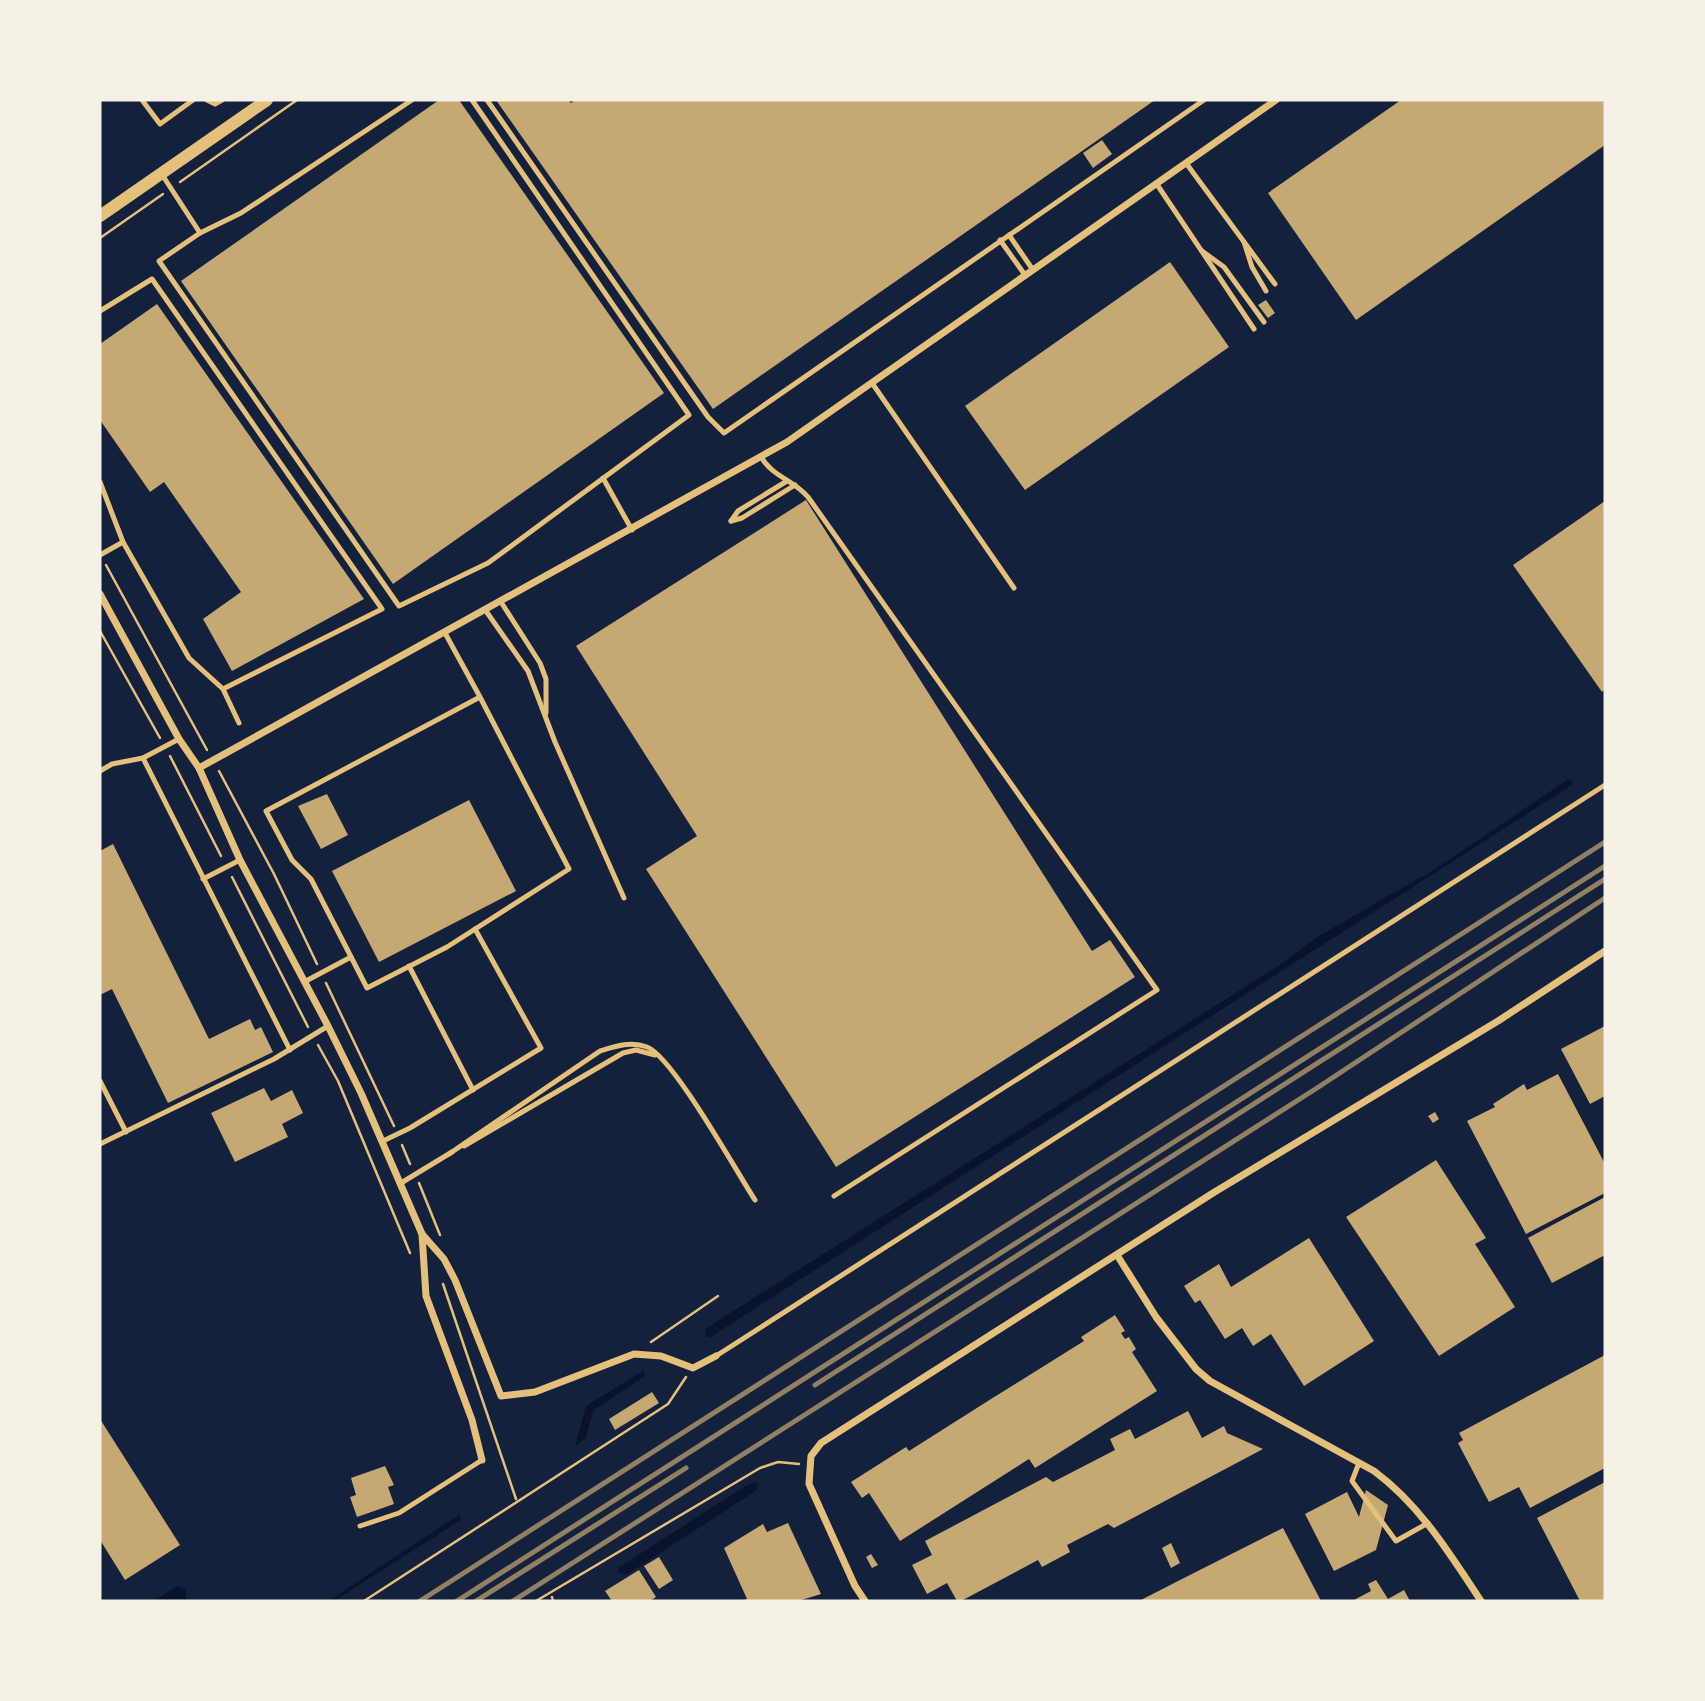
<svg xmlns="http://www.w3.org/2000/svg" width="1705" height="1701" viewBox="0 0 1705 1701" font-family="Cabin,sans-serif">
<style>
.water{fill:#0b132b}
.building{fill:#c6a872}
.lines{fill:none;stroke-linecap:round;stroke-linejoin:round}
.path{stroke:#e5c07b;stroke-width:2.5}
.service{stroke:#e5c07b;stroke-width:5}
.minor{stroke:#e5c07b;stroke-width:7}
.tertiary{stroke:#e5c07b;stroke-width:12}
.rail{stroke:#918062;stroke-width:5}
</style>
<rect width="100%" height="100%" fill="#14213d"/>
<g class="water">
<polygon points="1567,780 1571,780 1572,785 709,1338 705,1335 705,1329 1278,966 1317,937 1435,869"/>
<polygon points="644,1370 645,1376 594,1410 585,1439 575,1446 586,1406"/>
<polygon points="757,1482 757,1490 628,1574 618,1573 618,1568 747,1485"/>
<polygon points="460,1514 461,1520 334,1601 328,1601"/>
<polygon points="177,1586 186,1590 186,1601 154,1601"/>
</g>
<g class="building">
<polygon points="439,100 459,100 664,393 393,584 181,281"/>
<polygon points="496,100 568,100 571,103 576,100 1155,100 713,409"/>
<polygon points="1401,100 1605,100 1605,145 1356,320 1268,193"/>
<polygon points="1102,140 1112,154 1093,168 1083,153"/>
<polygon points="1170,262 1229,347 1025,490 965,406"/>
<polygon points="1266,300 1275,313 1268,318 1258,305"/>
<polygon points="157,304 364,599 232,671 203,619 241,592 164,482 150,492 100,420 100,344"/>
<polygon points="806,500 1092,951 1110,940 1135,977 836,1167 646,869 697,836 576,646"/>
<polygon points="1605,501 1605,689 1602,692 1513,565"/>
<polygon points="327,794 348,835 321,849 298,806"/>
<polygon points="469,800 516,891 379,962 332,871"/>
<polygon points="113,844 209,1039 250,1019 255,1030 261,1027 273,1052 168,1103 112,989 100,995 100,851"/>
<polygon points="1605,1026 1605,1096 1590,1104 1561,1049"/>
<polygon points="1558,1074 1605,1164 1605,1193 1526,1234 1467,1121 1495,1107 1493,1104 1524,1084 1527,1090"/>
<polygon points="264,1088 271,1101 292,1090 303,1113 282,1124 288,1137 235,1162 211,1113"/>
<polygon points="1435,1112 1439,1119 1433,1123 1428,1116"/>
<polygon points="1436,1160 1486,1238 1475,1244 1515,1307 1439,1356 1346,1217"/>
<polygon points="1605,1197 1605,1255 1552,1283 1528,1238"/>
<polygon points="1309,1238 1374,1341 1304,1386 1271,1334 1253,1346 1242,1328 1225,1339 1200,1300 1195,1303 1184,1286 1219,1264 1231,1287"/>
<polygon points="1115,1315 1125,1331 1121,1333 1125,1339 1129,1337 1136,1349 1132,1352 1157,1391 1035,1468 1029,1459 900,1541 869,1493 862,1498 851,1482 906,1447 909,1451 991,1399 1084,1341 1081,1337"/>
<polygon points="1605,1355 1605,1468 1530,1508 1519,1487 1489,1502 1458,1443 1463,1440 1459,1433"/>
<polygon points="652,1392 659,1403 615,1430 609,1419"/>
<polygon points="1188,1411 1202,1438 1224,1426 1227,1433 1263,1449 1114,1528 1108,1524 1067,1545 1070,1552 1042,1567 1038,1560 961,1601 957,1601 947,1583 927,1594 912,1565 932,1555 925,1541 1046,1477 1053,1482 1115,1450 1110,1439 1130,1429 1135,1439"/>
<polygon points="100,1419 180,1545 125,1580 100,1540"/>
<polygon points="385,1466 394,1485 388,1487 394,1504 357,1517 350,1497 356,1495 351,1478"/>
<polygon points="1605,1482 1605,1601 1580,1601 1537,1518"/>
<polygon points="1366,1490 1388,1505 1376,1550 1334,1571 1305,1514 1347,1492 1359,1517"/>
<polygon points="788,1523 821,1594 798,1601 742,1601 747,1599 724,1548 763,1524 767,1532"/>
<polygon points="1283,1528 1321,1601 1139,1601 1182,1579"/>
<polygon points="1171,1543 1180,1563 1171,1568 1162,1548"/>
<polygon points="871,1554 878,1565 872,1568 866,1557"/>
<polygon points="659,1557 673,1580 659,1589 644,1566"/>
<polygon points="639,1570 656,1597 650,1601 612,1601 605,1591"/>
<polygon points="1376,1580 1388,1599 1404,1590 1410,1601 1352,1601 1371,1591 1368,1584"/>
</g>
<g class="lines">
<g class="path">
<polyline points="180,182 297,100"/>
<polyline points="100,238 163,194"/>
<polyline points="106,565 207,750"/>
<polyline points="100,631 160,738"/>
<polyline points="170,756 221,856"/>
<polyline points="219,771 274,874 317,964"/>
<polyline points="232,877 308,1027"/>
<polyline points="326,983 394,1126"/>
<polyline points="318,1045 338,1081 410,1253"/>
<polyline points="402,1145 410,1164"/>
<polyline points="419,1183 440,1235"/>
<polyline points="443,1284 516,1499"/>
<polyline points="651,1342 718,1296"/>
<polyline points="552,1597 553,1601"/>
<polyline points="364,1601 668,1404 686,1377"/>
<polyline points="536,1601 760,1468 778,1462 799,1464"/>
</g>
<g class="service">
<polyline points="142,100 160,124 193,100"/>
<polyline points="207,100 215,104 222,100"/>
<polyline points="412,100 241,213 200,233 159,261 399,606 488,563 689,415 472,100"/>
<polyline points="487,100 708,417 724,433 1204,100"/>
<polyline points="1186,163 1275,284"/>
<polyline points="161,173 200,233"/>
<polyline points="1156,183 1254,329"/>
<polyline points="1009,235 1033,270"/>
<polyline points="1000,240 1025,275"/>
<polyline points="1244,242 1252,267 1266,291"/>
<polyline points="1202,251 1224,267 1264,322"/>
<polyline points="100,311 152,279 382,609 223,689 189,658 123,542 100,482"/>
<polyline points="872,383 1014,588"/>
<path d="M761,457c12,20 33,23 47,40l349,493 -323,206"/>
<polyline points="603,478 632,530"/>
<polyline points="731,521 742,518 795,485"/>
<polyline points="731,521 738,511 787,481"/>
<polyline points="100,555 123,542"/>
<polyline points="501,602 540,663 546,679 546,713"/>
<polyline points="486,611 528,671 555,742 624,898"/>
<polyline points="445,633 480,697 266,811 292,860 311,879 367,988 447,947 569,869 480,697"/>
<polyline points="223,689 239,723"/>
<polyline points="143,758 290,1050"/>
<polyline points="100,771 112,764 143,758 179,739"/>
<polyline points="203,879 240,860"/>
<polyline points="409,966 473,1090"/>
<polyline points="306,981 351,957"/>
<polyline points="100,1081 126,1132"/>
<polyline points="383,1141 410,1128 541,1048 475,929"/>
<polyline points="100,1144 274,1059 328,1026"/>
<polyline points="464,1146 623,1053 636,1050 655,1055"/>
<path d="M449,1154l151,-103c16,-5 31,-10 47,-4 26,10 89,124 108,153"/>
<polyline points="401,1183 452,1152"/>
<polyline points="716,1356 1605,785"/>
<polyline points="1359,1463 1352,1481 1396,1541 1428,1523"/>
<polyline points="360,1526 399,1513 482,1460"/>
</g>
<g class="minor">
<polyline points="100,594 179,739 199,768 240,860 328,1026 361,1093 422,1234 444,1259 455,1280 501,1396 535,1392 634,1354 661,1356 693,1368 716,1356"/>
<polyline points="199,768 787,442 1276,100"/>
<polyline points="422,1234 426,1296 472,1420 482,1460"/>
<path d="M1117,1255l39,62 40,52 14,12 164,90c46,34 76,83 107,130"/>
<polyline points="865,1601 855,1586 809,1484 811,1456 821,1443 1213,1193 1498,1021 1605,951"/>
</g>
<polyline class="tertiary" points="100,216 267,100"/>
<g class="rail">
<polyline points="815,1385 1605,879"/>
<polyline points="420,1601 1605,842"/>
<polyline points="457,1601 1605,866"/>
<polyline points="476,1601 686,1468"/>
<polyline points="513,1601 1317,1088 1605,898"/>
</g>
</g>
<rect width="1705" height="1701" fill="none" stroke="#f6f1e7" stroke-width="203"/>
</svg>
